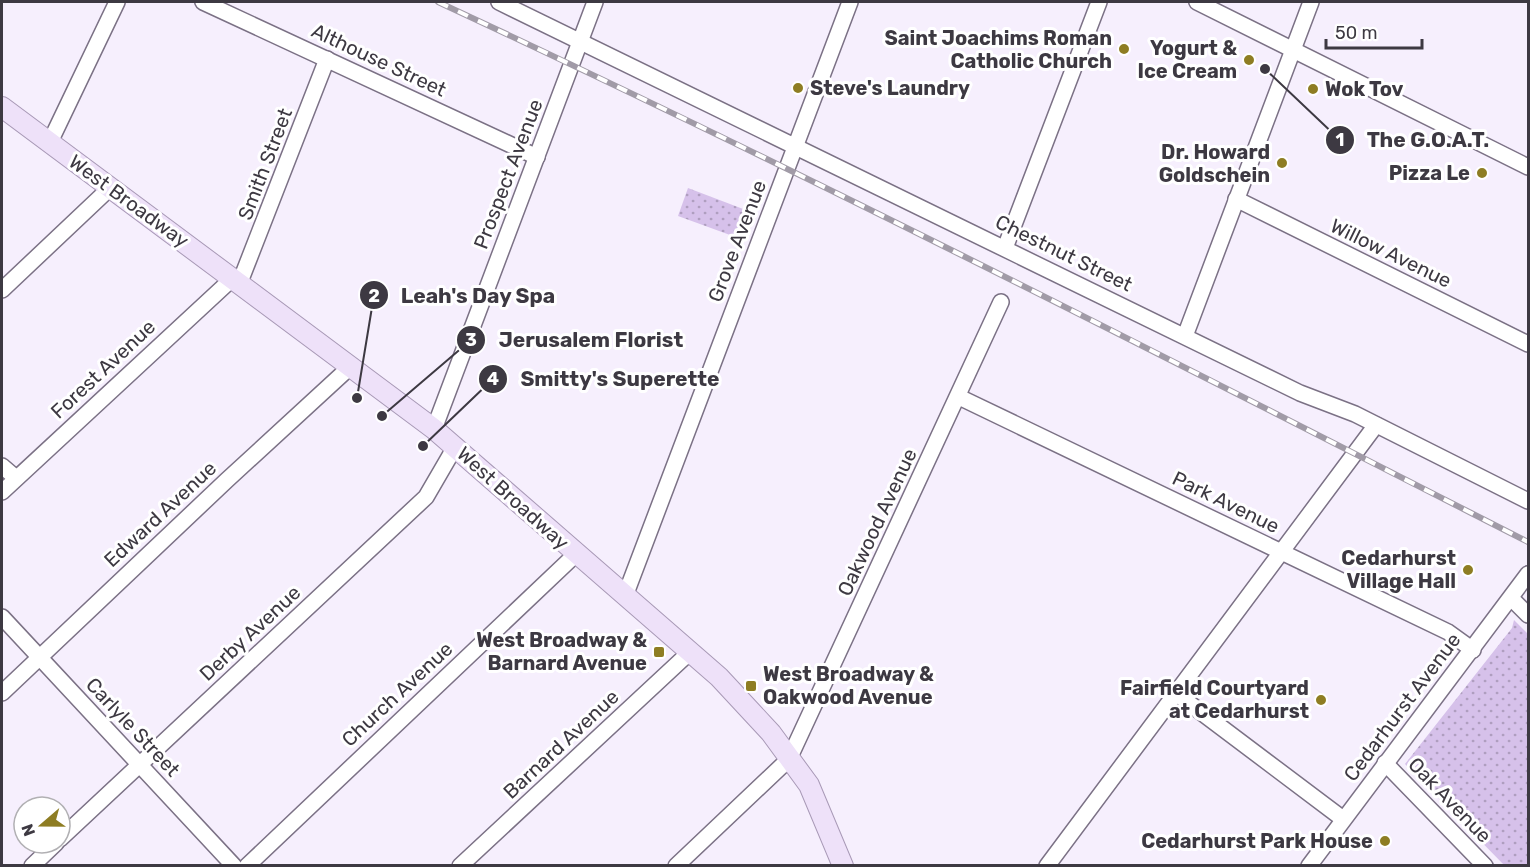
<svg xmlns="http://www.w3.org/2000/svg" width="1530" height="867" viewBox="0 0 1530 867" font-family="Rubik,sans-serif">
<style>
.green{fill:url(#green-dots)}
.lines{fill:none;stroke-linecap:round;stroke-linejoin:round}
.minor-casing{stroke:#7b7185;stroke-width:18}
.major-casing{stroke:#a899b6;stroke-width:22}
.minor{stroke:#fff;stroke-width:15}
.major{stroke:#eee1f9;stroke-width:20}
.rail-casing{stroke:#a19ba7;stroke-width:6}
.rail{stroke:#fff;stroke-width:4;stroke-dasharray:11;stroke-linecap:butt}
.poi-dot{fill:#8e7d23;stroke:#fff;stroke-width:2}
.labels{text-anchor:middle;stroke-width:6;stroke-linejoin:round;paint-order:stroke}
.poi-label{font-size:20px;font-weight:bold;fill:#3d3942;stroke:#fff;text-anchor:end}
.street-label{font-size:20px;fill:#3d3942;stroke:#fff}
.leader{fill:none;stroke:#3d3942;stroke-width:2}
.callout-dot{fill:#3d3942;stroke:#fff;stroke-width:2}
.mark-label{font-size:18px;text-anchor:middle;font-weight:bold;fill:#fff}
.callout-label{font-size:21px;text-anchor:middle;font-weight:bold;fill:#3d3942;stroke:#fff;stroke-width:6;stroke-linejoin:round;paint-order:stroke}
</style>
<defs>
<pattern id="green-dots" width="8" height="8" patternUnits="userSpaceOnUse" patternTransform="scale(1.5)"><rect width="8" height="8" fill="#d6c1ea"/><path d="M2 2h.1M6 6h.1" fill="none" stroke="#af9ebf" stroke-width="1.8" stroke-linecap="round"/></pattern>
</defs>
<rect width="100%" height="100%" fill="#f6effd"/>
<g class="green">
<polygon points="688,188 751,212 741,239 678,216"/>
<polygon points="1514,620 1528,634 1528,865 1504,865 1405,764 1512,628"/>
</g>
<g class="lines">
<defs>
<g id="minor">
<polyline points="203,2 537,157"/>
<polyline points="499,2 1300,393 1355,414 1528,501"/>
<polyline points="1197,2 1528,167"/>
<polyline points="50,142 117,2"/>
<polyline points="1236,199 1528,344"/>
<polyline points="1005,248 1099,2"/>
<polyline points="240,282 327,59"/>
<polyline points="2,290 111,187"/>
<polyline points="1185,336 1311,2"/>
<polyline points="959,397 1448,632 1473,650"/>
<polyline points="434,429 595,2"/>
<polyline points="2,466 16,478"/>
<polyline points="2,492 233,278"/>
<polyline points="625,596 850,2"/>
<polyline points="1511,598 1528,615"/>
<polyline points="2,617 234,866"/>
<polyline points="2,693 227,480 350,367"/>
<polyline points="1177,694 1343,819"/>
<polyline points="1385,763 1485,866"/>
<polyline points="60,839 426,497 455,447"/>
<polyline points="32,866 56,843"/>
<polyline points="247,866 576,554"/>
<polyline points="460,866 690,652"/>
<polyline points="676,866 789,759 1001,302"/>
<polyline points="1047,866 1376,425"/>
<polyline points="1309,866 1528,574"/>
</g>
<polyline id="major" points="2,107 434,429 719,677 771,733 809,785 843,866"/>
</defs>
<use href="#minor" class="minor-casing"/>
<use href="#major" class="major-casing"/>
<use href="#minor" class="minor"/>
<use href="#major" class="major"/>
<defs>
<path id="rail" d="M438,2c368,171 729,356 1090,540"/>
</defs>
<use href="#rail" class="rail-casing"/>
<use href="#rail" class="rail"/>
</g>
<g class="poi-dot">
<circle cx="1124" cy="49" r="6"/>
<circle cx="1249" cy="60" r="6"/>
<circle cx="798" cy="88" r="6"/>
<circle cx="1313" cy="89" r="6"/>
<circle cx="1282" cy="163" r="6"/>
<circle cx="1482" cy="173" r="6"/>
<circle cx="1468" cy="570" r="6"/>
<rect x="653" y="646" width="12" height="12" rx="3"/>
<rect x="745" y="680" width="12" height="12" rx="3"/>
<circle cx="1321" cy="700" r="6"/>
<circle cx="1385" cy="841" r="6"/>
</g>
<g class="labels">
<g class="poi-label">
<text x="1112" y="45">Saint Joachims Roman<tspan x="1112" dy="23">Catholic Church</tspan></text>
<text x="1237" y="55">Yogurt &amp;<tspan x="1237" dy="23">Ice Cream</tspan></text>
<text x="810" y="95" text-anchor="start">Steve's Laundry</text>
<text x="1325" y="96" text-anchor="start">Wok Tov</text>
<text x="1270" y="159">Dr. Howard<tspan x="1270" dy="23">Goldschein</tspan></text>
<text x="1470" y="180">Pizza Le</text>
<text x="1456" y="565">Cedarhurst<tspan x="1456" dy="23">Village Hall</tspan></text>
<text x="647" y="647">West Broadway &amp;<tspan x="647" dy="23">Barnard Avenue</tspan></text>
<text x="763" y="681" text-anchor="start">West Broadway &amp;<tspan x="763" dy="23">Oakwood Avenue</tspan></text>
<text x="1309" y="695">Fairfield Courtyard<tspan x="1309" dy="23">at Cedarhurst</tspan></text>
<text x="1373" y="848">Cedarhurst Park House</text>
</g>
<g class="street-label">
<text transform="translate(379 60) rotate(25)" y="7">Althouse Street</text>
<text transform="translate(265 164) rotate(-69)" y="7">Smith Street</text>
<text transform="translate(508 174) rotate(-69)" y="7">Prospect Avenue</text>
<text transform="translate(129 201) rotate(36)" y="7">West Broadway</text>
<text transform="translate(737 241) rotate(-69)" y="7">Grove Avenue</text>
<text transform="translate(1064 253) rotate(26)" y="7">Chestnut Street</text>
<text transform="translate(1391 253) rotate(26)" y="7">Willow Avenue</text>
<text transform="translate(103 369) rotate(-43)" y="7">Forest Avenue</text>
<text transform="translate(513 498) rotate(42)" y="7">West Broadway</text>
<text transform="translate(1226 502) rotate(26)" y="7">Park Avenue</text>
<text transform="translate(160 514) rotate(-43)" y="7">Edward Avenue</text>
<text transform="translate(877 522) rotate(-65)" y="7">Oakwood Avenue</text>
<text transform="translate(250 633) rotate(-43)" y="7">Derby Avenue</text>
<text transform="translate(397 694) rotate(-43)" y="7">Church Avenue</text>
<text transform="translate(1402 707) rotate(-53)" y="7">Cedarhurst Avenue</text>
<text transform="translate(133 727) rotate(47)" y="7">Carlyle Street</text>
<text transform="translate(561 744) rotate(-43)" y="7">Barnard Avenue</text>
<text transform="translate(1450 800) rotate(46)" y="7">Oak Avenue</text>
</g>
</g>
<path class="leader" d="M1265 69L1340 140M357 398L374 295M382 416L471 340M423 446L493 379"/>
<g class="callout-dot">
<circle cx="1265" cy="69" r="6"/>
<circle cx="357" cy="398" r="6"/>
<circle cx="382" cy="416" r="6"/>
<circle cx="423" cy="446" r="6"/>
<circle cx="1340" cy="140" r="15"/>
<circle cx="374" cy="295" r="15"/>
<circle cx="471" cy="340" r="15"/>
<circle cx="493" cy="379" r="15"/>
</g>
<g class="mark-label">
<text x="1340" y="146">1</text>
<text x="374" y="302">2</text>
<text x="471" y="346">3</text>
<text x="493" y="385">4</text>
</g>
<g class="callout-label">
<text x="1428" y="147">The G.O.A.T.</text>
<text x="478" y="303">Leah's Day Spa</text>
<text x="591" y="347">Jerusalem Florist</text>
<text x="620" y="386">Smitty's Superette</text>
</g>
<rect width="1530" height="867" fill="none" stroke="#3d3942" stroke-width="6"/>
<g transform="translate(42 825) rotate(250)"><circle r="28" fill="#ffffff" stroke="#b1b0b3" stroke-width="1.5"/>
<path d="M0-4.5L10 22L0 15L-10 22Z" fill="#8e7d23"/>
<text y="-9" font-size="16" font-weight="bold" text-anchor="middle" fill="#3d3942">N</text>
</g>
<path d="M1326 39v9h96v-9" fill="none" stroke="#3d3942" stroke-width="3"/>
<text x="1335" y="39" font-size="18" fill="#3d3942" stroke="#ffffff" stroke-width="4.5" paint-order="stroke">50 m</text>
</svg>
